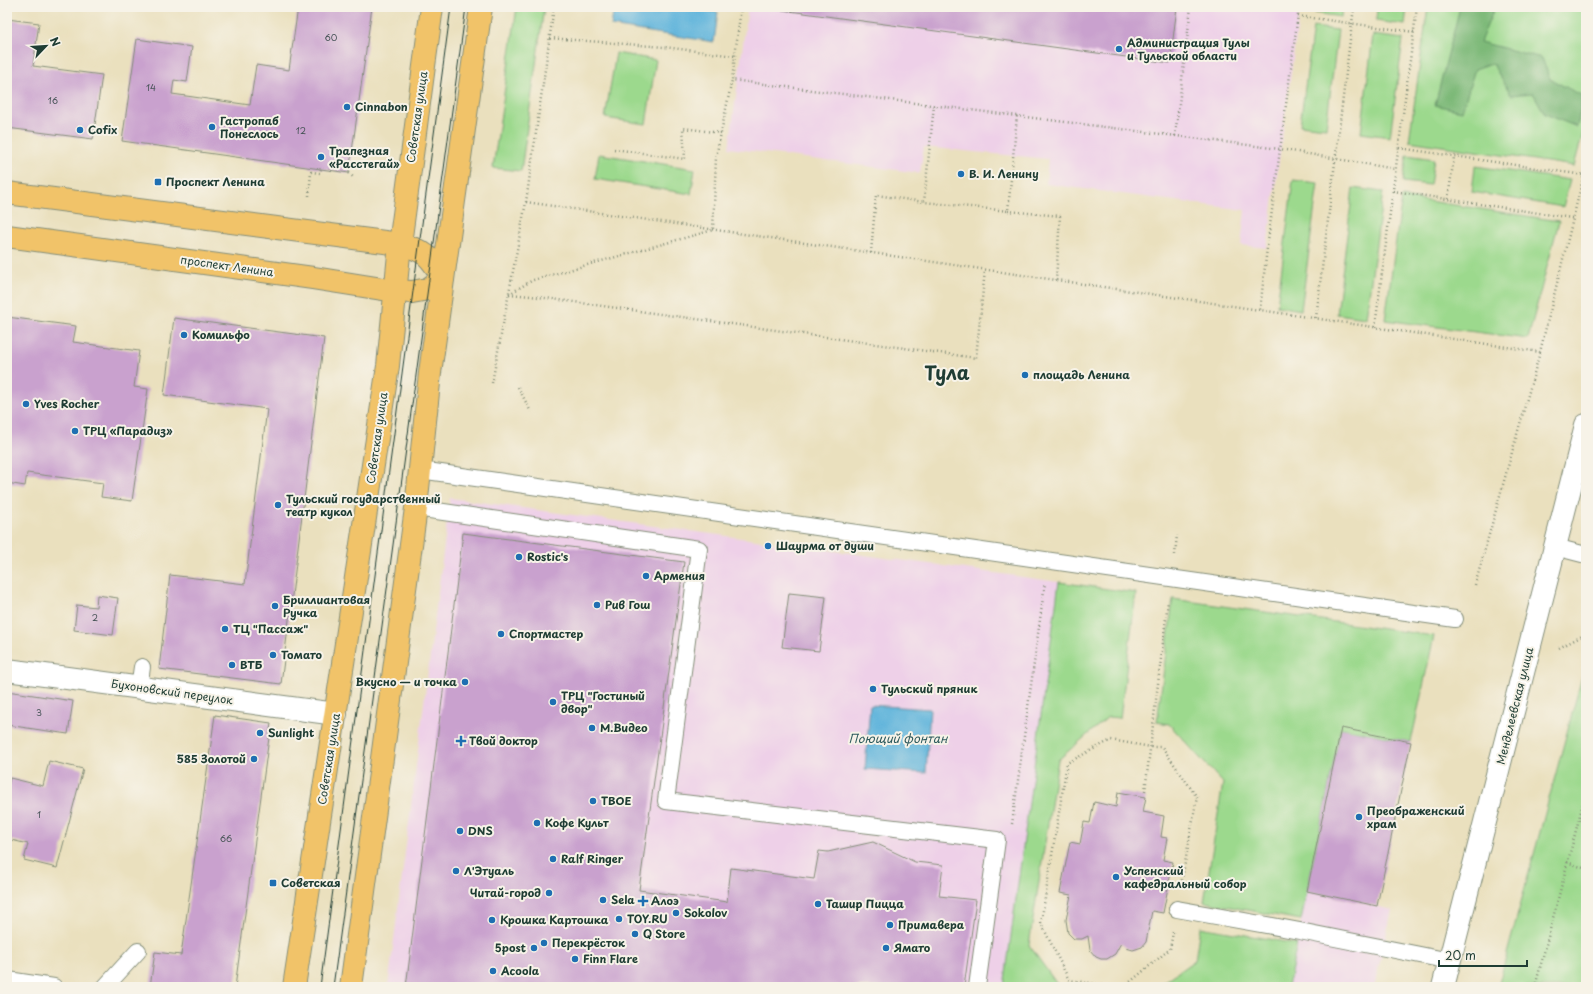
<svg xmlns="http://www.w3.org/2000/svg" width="1593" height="994" viewBox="0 0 1593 994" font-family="'Playpen Sans',sans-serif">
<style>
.built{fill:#eed0e8}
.green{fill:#9cd98d;stroke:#5e8b60}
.forest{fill:#7db978;stroke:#4e7b56}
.water{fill:#5eb4db;stroke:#3e7888}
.building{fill:#c9a1ce}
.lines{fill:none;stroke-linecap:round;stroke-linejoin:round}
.service-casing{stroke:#848e79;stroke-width:18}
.minor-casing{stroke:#848e79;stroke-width:24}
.primary-casing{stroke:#848e79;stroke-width:24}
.path{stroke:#848e79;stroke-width:2.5;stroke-dasharray:1 3;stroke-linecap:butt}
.service{stroke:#fff;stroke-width:16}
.minor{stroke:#fff;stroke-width:22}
.primary{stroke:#f1c369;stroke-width:22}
.tram{stroke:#1f3d34;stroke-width:1}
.poi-dot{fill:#1f6fb2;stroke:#f7f3e8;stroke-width:1.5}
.labels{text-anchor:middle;stroke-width:4;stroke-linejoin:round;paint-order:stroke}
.number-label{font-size:9px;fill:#4a565a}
.poi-label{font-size:11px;font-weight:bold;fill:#1f3d34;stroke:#f7f3e8;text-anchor:start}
.street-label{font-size:11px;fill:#1f3d34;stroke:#f7f3e8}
.water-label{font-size:12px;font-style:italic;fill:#2f5b5e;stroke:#f7f3e8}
.town-label{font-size:19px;font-weight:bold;fill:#1f3d34;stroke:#f7f3e8}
</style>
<rect width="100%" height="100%" fill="#f7f3e8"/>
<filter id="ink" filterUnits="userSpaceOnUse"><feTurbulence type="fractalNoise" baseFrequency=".025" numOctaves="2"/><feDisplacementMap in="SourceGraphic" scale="8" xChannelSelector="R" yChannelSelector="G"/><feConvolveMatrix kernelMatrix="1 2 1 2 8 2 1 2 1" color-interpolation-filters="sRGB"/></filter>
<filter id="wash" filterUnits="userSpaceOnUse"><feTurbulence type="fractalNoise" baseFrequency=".012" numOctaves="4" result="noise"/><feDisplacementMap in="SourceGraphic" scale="16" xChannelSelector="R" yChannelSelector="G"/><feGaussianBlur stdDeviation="0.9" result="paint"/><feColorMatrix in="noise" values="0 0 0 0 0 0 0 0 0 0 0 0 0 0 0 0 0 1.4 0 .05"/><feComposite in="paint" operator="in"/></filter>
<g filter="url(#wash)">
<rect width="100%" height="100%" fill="#eae0be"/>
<g class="built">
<polygon points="748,7 1300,7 1267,248 1241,245 1245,210 1046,184 1048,159 924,147 920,173 729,148"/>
<polygon points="450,498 1059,582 1004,987 388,987"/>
<polygon points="1307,891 1392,910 1374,987 1288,987"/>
</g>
<g class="green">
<polygon points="517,7 544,7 521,171 493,168"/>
<polygon points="1316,7 1342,7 1341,17 1315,13"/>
<polygon points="1377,7 1407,7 1405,25 1376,21"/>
<polygon points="1428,7 1586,7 1586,122 1574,166 1409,141"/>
<polygon points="1313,27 1338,30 1326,128 1300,125"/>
<polygon points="1373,35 1403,39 1390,137 1361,133"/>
<polygon points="616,53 656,60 646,124 605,118"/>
<polygon points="599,154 695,169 691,194 595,179"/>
<polygon points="1407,155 1434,159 1430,185 1403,182"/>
<polygon points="1475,166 1570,180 1563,207 1472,192"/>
<polygon points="1293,180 1318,183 1301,310 1277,306"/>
<polygon points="1353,188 1383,192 1366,318 1337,314"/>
<polygon points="1402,197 1559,221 1528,339 1385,320"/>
<polygon points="1059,582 1136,593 1120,718 1108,717 1058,760 1029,945 1059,987 1004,987"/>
<polygon points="1173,599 1434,636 1411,742 1341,728 1301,920 1204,902 1223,783 1169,724 1157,722"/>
<polygon points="1586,662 1586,987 1498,987"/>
<polygon points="1200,927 1297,944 1288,987 1157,987 1195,960"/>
</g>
<polygon class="forest" points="1460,7 1500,7 1494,9 1480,42 1542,58 1550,79 1583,96 1577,127 1545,114 1533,93 1511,95 1492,63 1475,69 1462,111 1435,105"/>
<g class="water">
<polygon points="614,7 684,7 718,12 714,42 611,26"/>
<polygon points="870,705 930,709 926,773 865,769"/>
</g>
<g id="blocks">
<g class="building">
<polygon points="298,7 372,7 349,173 122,141 137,39 192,47 187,82 174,80 172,94 250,105 256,65 289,70"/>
<polygon points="760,7 1177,7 1170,63"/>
<polygon points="7,19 39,23 33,66 102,75 93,139 7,128"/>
<polygon points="7,317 76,326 73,342 139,351 134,387 148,389 132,501 101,497 103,483 27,473 25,486 7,483"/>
<polygon points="174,318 324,338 281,684 159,669 170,575 245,584 267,409 164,395"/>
<polygon points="463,533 684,562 639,890 727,902 731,868 814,879 819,851 828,852 873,842 915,862 943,865 939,896 976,900 964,987 406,987"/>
<polygon points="789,593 826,597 819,651 782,647"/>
<polygon points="97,595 118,598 113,635 74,630 77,605 96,607"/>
<polygon points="7,691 73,701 68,734 7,725"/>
<polygon points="215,715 271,723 235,987 150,987 155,952 181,955"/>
<polygon points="1341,728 1411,742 1377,906 1307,891"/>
<polygon points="49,761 83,769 57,868 24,860 28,844 7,839 7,790 10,778 43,786"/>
<polygon points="1118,792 1146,797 1143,812 1164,816 1161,837 1167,838 1163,860 1173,862 1163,913 1152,911 1146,942 1142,947 1133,950 1126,948 1121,943 1115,954 1107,959 1101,959 1096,957 1090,950 1088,936 1082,939 1074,939 1068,933 1066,920 1071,895 1060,893 1070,842 1080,844 1084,822 1090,823 1094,802 1116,807"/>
</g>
</g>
</g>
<g filter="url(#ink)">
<use href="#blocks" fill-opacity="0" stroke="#848e79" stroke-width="1"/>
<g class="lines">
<defs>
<g id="service">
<polyline points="420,470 1455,619"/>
<polyline points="416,508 699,549 666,801 997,840 977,987"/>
<polyline points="1555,547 1586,555"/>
<polyline points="139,688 142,667"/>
<polyline points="1177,909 1300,931 1450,961"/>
<polyline points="8,980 54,987"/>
<polyline points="105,987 138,951"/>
</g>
<g id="minor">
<polyline points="7,670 336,714"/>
<polyline points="1443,987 1586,425"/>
</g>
<g id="primary">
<path d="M7,193l393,51c26,7 30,12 43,34"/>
<polyline points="7,236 313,278 395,291 412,292 428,289 443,278"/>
<polyline points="294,987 388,366 400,244 432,7"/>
<polyline points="351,987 416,508 430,373 481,7"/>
</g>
</defs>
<use href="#service" class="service-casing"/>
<use href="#minor" class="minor-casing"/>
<use href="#primary" class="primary-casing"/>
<g class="path">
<polyline points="741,7 732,80 1280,149 1395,169"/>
<polyline points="1299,7 1267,248 1260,310 1540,352 1586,166"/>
<polyline points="1298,16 1414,32"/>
<polyline points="550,38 664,47 735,56"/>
<polyline points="934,105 924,202 1008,211 1017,116"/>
<polyline points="1175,136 1191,7"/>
<polyline points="1399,148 1584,175"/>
<polyline points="614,149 685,159 683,128 721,133"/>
<polyline points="349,173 354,178"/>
<polyline points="1393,191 1572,218"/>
<polyline points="309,196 311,172 320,173 321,169"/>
<polyline points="1448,199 1454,157"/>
<polyline points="526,202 1260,310"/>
<polyline points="1008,211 1060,216 1056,280"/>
<polyline points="871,253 876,195 924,202"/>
<polyline points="509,294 531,296 976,358 985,270"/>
<polyline points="509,294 533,280 713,230 716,157 732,80"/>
<polyline points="1316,318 1354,7"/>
<polyline points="1375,327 1417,7"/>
<polyline points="492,383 526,202 554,7"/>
<polyline points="518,387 531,412"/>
<polyline points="1175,555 1177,535"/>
<polyline points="1475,585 1540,352"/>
<polyline points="1559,648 1586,634"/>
<polyline points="1145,791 1168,601"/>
<polyline points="1012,824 1045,583"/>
<polyline points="1567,862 1586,869"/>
<polyline points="1117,987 1069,980 1041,923 1067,763 1111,740 1151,747 1162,747 1197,797 1181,885"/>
<polyline points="1124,987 1170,949 1173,932"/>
<polyline points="1535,987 1586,792"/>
</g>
<use href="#service" class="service"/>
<use href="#minor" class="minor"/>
<use href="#primary" class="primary"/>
<g class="tram">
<polyline points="320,987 451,7"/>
<polyline points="333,987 466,7"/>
</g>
</g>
</g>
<g class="poi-dot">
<circle cx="1119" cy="49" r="4"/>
<circle cx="347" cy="107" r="4"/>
<circle cx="212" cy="127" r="4"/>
<circle cx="80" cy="130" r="4"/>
<circle cx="321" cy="157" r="4"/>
<circle cx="961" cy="174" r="4"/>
<rect x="154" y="178" width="8" height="8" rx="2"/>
<circle cx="184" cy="335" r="4"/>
<circle cx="1025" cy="375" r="4"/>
<circle cx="26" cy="404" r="4"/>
<circle cx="75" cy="431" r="4"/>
<circle cx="278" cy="505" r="4"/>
<circle cx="768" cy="546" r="4"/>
<circle cx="519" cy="557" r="4"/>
<circle cx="646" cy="576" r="4"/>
<circle cx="597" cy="605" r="4"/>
<circle cx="275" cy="606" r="4"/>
<circle cx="225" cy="629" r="4"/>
<circle cx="501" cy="634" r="4"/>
<circle cx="273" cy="655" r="4"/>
<circle cx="232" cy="665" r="4"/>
<circle cx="465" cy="682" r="4"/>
<circle cx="873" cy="689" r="4"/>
<circle cx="553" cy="702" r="4"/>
<circle cx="592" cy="728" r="4"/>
<circle cx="260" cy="733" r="4"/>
<path d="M459 735h4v4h4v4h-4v4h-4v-4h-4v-4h4z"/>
<circle cx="254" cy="759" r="4"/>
<circle cx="593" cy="801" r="4"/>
<circle cx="1359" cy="817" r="4"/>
<circle cx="537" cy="823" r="4"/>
<circle cx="460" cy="831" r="4"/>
<circle cx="553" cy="859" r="4"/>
<circle cx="456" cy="871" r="4"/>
<circle cx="1116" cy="877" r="4"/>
<rect x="269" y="879" width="8" height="8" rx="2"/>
<circle cx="549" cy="893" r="4"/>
<circle cx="603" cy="900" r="4"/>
<path d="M641 895h4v4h4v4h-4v4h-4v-4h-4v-4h4z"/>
<circle cx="818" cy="904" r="4"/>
<circle cx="676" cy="913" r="4"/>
<circle cx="619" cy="919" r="4"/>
<circle cx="492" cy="920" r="4"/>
<circle cx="890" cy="925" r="4"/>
<circle cx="635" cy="934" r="4"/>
<circle cx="544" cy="943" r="4"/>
<circle cx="534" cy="948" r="4"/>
<circle cx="886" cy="948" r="4"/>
<circle cx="575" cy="959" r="4"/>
<circle cx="493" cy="971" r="4"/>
</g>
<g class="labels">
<g class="number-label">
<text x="331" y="41">60</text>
<text x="151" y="91">14</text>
<text x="53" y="104">16</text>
<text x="301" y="134">12</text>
<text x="95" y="621">2</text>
<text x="39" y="716">3</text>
<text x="39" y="818">1</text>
<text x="226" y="842">66</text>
</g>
<g class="poi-label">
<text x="1127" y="47">Администрация Тулы<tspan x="1127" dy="13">и Тульской области</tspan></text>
<text x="355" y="111">Cinnabon</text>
<text x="220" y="125">Гастропаб<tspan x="220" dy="13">Понеслось</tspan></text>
<text x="88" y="134">Cofix</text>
<text x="329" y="155">Трапезная<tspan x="329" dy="13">«Расстегай»</tspan></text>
<text x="969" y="178">В. И. Ленину</text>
<text x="166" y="186">Проспект Ленина</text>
<text x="192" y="339">Комильфо</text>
<text x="1033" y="379">площадь Ленина</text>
<text x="34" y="408">Yves Rocher</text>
<text x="83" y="435">ТРЦ «Парадиз»</text>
<text x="286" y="503">Тульский государственный<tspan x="286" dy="13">театр кукол</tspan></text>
<text x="776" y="550">Шаурма от души</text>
<text x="527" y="561">Rostic's</text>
<text x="654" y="580">Армения</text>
<text x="283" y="604">Бриллиантовая<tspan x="283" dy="13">Ручка</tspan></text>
<text x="605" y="609">Рив Гош</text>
<text x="233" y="633">ТЦ "Пассаж"</text>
<text x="509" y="638">Спортмастер</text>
<text x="281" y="659">Томато</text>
<text x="240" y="669">ВТБ</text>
<text x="457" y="686" text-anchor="end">Вкусно — и точка</text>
<text x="881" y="693">Тульский пряник</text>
<text x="561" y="700">ТРЦ "Гостиный<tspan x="561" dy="13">двор"</tspan></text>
<text x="600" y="732">М.Видео</text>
<text x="268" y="737">Sunlight</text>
<text x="469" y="745">Твой доктор</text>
<text x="246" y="763" text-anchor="end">585 Золотой</text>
<text x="601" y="805">ТВОЕ</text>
<text x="1367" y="815">Преображенский<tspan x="1367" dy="13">храм</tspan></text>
<text x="545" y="827">Кофе Культ</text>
<text x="468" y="835">DNS</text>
<text x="561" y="863">Ralf Ringer</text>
<text x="464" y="875">Л'Этуаль</text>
<text x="1124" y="875">Успенский<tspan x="1124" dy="13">кафедральный собор</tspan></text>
<text x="281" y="887">Советская</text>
<text x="541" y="897" text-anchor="end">Читай-город</text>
<text x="611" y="904">Sela</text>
<text x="651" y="905">Алоэ</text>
<text x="826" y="908">Ташир Пицца</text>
<text x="684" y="917">Sokolov</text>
<text x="627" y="923">TOY.RU</text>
<text x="500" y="924">Крошка Картошка</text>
<text x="898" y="929">Примавера</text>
<text x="643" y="938">Q Store</text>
<text x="552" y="947">Перекрёсток</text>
<text x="526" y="952" text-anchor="end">5post</text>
<text x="894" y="952">Ямато</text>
<text x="583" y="963">Finn Flare</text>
<text x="501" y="975">Acoola</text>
</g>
<g class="street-label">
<text transform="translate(417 117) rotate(-82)" y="4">Советская улица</text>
<text transform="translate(227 266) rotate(8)" y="4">проспект Ленина</text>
<text transform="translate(377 438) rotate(-82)" y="4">Советская улица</text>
<text transform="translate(172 692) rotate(8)" y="4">Бухоновский переулок</text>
<text transform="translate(1515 706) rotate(-76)" y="4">Менделеевская улица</text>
<text transform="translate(329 759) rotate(-81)" y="4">Советская улица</text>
</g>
<g class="water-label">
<text x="898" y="743">Поющий фонтан</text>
</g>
<g class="town-label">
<text x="947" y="380">Тула</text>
</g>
</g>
<rect width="1593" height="994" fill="none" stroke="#f7f3e8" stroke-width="24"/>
<g transform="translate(46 46) rotate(65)" stroke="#f7f3e8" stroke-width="3" paint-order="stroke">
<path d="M0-3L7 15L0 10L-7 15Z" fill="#1f3d34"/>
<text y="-6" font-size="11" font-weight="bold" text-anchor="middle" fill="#1f3d34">N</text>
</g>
<path d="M1439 960v6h88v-6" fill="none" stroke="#1f3d34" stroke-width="2"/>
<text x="1445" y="960" font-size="12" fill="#1f3d34" stroke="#f7f3e8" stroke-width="3" paint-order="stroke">20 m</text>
</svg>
